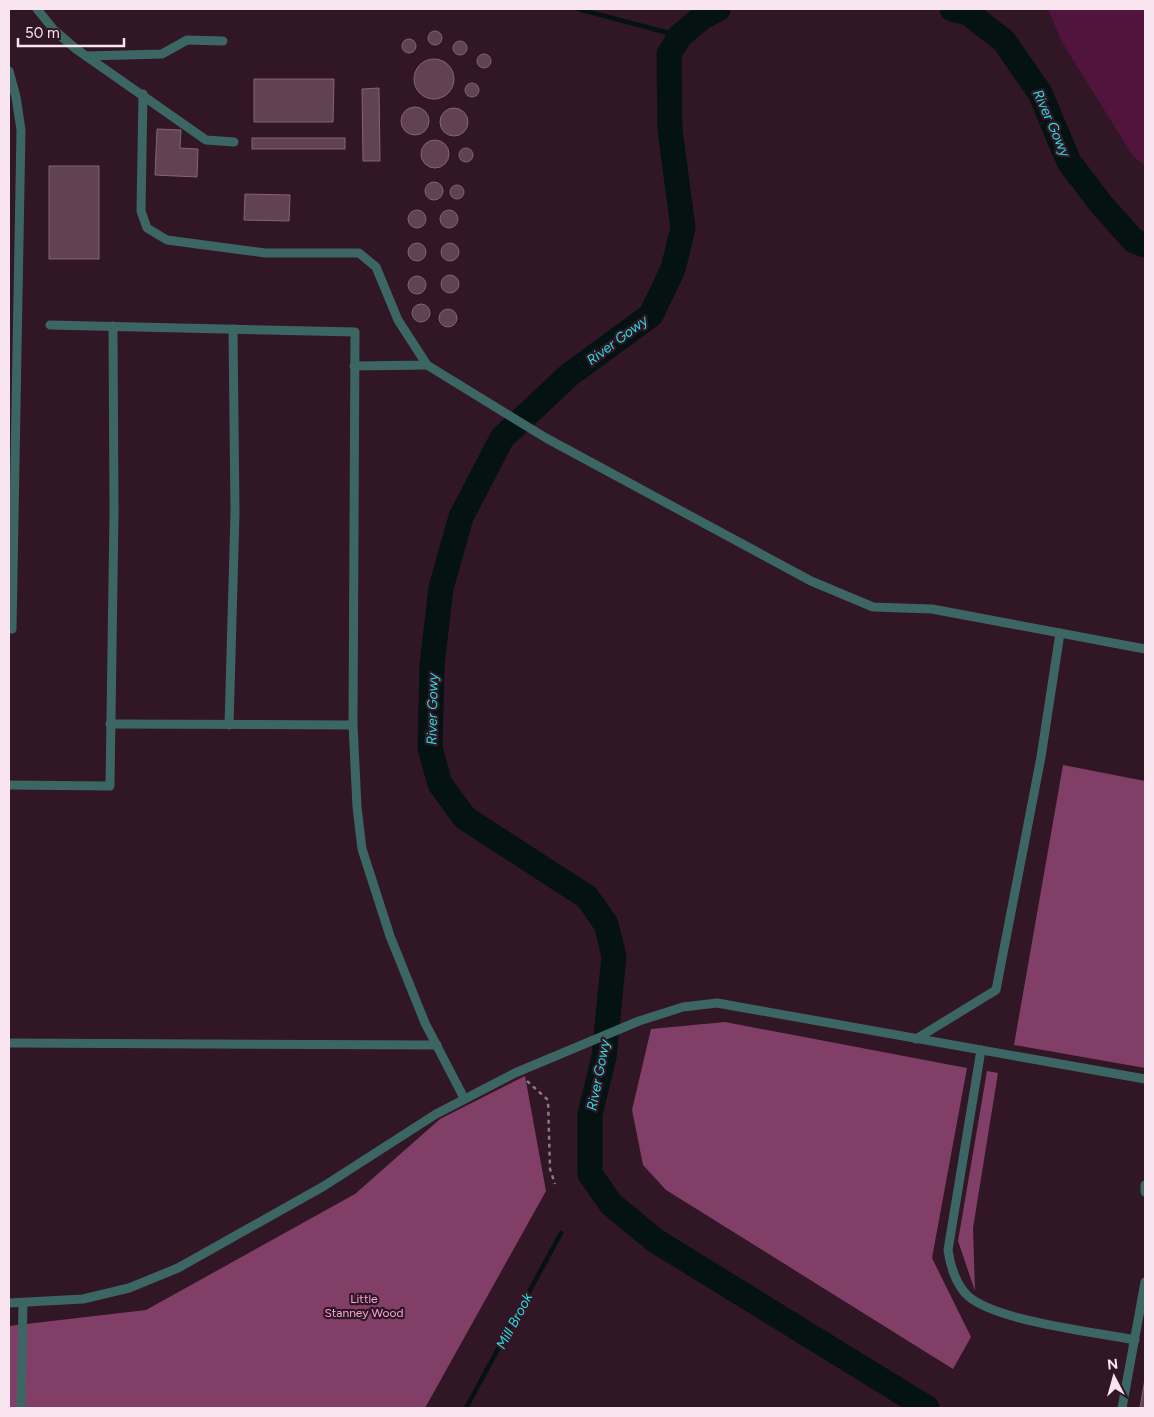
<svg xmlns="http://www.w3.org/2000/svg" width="1154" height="1417" viewBox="0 0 1154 1417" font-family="Figtree,sans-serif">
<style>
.green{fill:#51143c}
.forest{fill:#813e67}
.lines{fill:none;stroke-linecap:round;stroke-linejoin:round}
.stream{stroke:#041212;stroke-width:4.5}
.river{stroke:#041212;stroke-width:25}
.building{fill:#614254;stroke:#846375}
.path{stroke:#8e7784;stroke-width:2.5;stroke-dasharray:4 4;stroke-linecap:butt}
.service{stroke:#3b6664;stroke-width:9}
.labels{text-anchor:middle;stroke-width:4.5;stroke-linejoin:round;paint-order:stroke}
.park-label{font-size:12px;fill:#f6a7d4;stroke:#311626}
.water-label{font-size:14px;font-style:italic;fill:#27dfdb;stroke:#311626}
</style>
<rect width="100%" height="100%" fill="#311626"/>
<polygon class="green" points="1048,9 1145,9 1145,166 1133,156 1062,42"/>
<g class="forest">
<polygon points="1063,765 1145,781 1145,1068 1014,1045"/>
<polygon points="725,1022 967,1068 932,1258 971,1337 953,1369 666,1190 643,1165 632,1110 651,1029"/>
<polygon points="987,1071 998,1073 973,1228 975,1291 958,1241"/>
<polygon points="525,1076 546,1191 425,1408 9,1408 9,1326 146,1310 355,1194 440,1119"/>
</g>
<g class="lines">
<g class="stream">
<polyline points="578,9 680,36"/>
<polyline points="466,1408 561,1233"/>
</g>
<g class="river">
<polyline points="718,9 701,18 680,36 669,54 670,130 683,228 673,269 651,315 569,375 502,438 461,517 441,588 432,665 430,748 440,784 465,818 587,897 606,924 614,956 604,1057 590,1114 590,1174 611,1204 656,1241 927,1408"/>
<polyline points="952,9 968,13 1004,41 1040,93 1069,162 1101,204 1134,241 1145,245"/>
</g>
</g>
<g class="building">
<circle cx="435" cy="38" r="7"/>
<circle cx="409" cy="46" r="7"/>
<circle cx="460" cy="48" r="7"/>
<circle cx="484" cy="61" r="7"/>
<circle cx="434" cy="79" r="20"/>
<polygon points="254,79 334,79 333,122 254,122"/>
<circle cx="472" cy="90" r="7"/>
<polygon points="379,88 380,161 363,161 362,89"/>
<circle cx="415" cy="121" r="14"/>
<circle cx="454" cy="122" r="14"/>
<polygon points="157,129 181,130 180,148 198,149 197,177 155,175"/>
<rect x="252" y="138" width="93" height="11"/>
<circle cx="435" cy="154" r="14"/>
<circle cx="466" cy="155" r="7"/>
<rect x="49" y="166" width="50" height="93"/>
<circle cx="434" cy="191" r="9"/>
<circle cx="457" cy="192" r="7"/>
<polygon points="245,194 290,195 289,221 244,220"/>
<circle cx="417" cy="219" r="9"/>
<circle cx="449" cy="219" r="9"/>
<circle cx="417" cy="252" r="9"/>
<circle cx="450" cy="252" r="9"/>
<circle cx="450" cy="284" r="9"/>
<circle cx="417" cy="285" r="9"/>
<circle cx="421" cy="313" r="9"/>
<circle cx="448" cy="318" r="9"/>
<polygon points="1145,1379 1145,1408 1140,1408"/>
</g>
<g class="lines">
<polyline class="path" points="527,1081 548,1100 550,1169 555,1184"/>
<g class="service">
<polyline points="37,9 54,30 76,49 206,140 234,142"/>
<polyline points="86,56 162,54 187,40 223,41"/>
<polyline points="9,71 16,97 21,130 12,629 9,629"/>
<polyline points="143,94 141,211 147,228 167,240 265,253 359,253 376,267 398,320 427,365 354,366"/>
<polyline points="50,325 355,332 353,725 110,724"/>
<polyline points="427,365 546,438 811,581 873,607 932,609 1145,649"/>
<polyline points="229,725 235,513 233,329"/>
<polyline points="353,725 357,807 362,849 390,936 425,1023 464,1098"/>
<polyline points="9,785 110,786 114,512 113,326"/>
<polyline points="916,1039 996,990 1041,757 1060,633"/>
<polyline points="9,1043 437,1045"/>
<path d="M981,1050l-33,200c2,15 8,35 20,46 28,25 127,36 167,44"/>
<polyline points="1145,1185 1145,1192"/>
<polyline points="9,1303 83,1299 129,1288 178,1268 324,1186 436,1114 515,1073 639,1021 683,1007 717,1003 1145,1079"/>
<polyline points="21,1408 23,1303"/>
<polyline points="1122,1408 1145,1282"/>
</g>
</g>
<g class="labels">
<g class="park-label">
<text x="364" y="1303">Little<tspan x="364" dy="14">Stanney Wood</tspan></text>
</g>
<g class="water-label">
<text transform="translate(1052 123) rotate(66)" y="5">River Gowy</text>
<text transform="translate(617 340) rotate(-37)" y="5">River Gowy</text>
<text transform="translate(432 709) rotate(-89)" y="5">River Gowy</text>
<text transform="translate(598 1075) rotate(-79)" y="5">River Gowy</text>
<text transform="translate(514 1321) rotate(-62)" y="5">Mill Brook</text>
</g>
</g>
<rect width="1154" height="1417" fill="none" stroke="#f8e5ef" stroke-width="20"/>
<g transform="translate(1114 1377) rotate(354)" stroke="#311626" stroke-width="4" paint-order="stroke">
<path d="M0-4L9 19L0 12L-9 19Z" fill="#f8e5ef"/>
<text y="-8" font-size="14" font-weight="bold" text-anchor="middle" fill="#f8e5ef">N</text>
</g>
<path d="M18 38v8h106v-8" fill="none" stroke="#f8e5ef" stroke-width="2.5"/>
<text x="25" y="38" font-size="15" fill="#f8e5ef" stroke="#311626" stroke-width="4" paint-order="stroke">50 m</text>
</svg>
